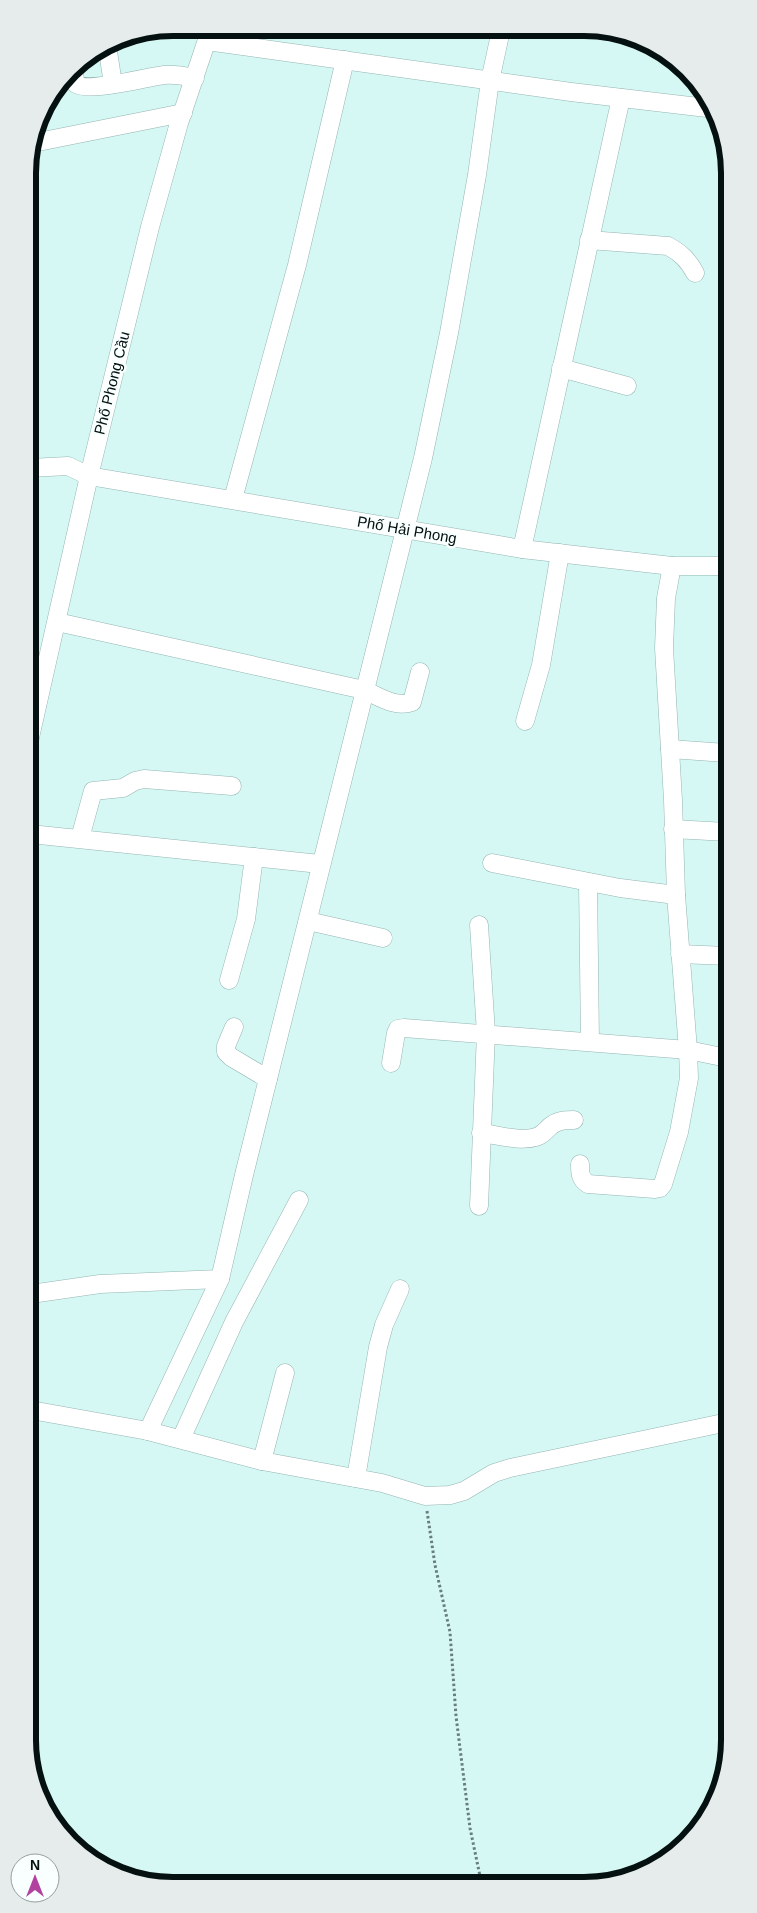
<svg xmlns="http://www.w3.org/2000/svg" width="757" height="1913" viewBox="0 0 757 1913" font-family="Arial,sans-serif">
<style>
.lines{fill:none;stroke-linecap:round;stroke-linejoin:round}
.minor-casing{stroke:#94b5b2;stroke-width:19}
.path{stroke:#687e7c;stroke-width:3;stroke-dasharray:2.5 2.5;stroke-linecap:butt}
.minor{stroke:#fff;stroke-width:18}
.labels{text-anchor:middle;stroke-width:5;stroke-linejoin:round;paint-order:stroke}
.street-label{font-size:15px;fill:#051110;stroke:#f8fffe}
.rim{fill:none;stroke:#051110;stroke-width:6}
</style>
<rect width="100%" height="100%" fill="#d6f8f5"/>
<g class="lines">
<defs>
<g id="minor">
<polyline points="207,41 571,92 707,108"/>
<polyline points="107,45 113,84"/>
<path d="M74,68l1,15c9,11 72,-6 89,-8 11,-1 21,1 31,3"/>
<polyline points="33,143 183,113"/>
<path d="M589,240l79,6c13,7 20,14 27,27"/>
<polyline points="561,368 627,386"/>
<polyline points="29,468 68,466 89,476 522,549 672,566 726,566"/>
<polyline points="233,499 297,265 345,60"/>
<polyline points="522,549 621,98"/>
<path d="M57,622l307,68c16,7 31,18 48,12l8,-30"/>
<polyline points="525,721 541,665 560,553"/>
<polyline points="29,742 89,476 150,227 179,123 211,28"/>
<polyline points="670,749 726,753"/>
<polyline points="673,829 727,832"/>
<polyline points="30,834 320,864"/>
<polyline points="80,838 93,791 123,788 135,781 144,779 232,786"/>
<polyline points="492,863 620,888 676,895"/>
<polyline points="588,882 590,1042"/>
<polyline points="308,921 383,938"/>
<polyline points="479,925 486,1033 479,1206"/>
<polyline points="680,954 727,956"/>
<polyline points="229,980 246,919 254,857"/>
<polyline points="234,1027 226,1046 226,1052 231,1057 268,1079"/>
<polyline points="391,1063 396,1033 398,1029 404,1028 688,1050 727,1058"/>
<path d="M481,1133c17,2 39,9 55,4 8,-2 10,-8 16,-12 7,-5 14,-5 22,-5"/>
<path d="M580,1164c0,9 0,15 8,20l67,5 5,-1 3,-4 16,-52 10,-54 -1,-28 -12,-155 -3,-95 -9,-152 2,-50 6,-32"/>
<polyline points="31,1294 100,1284 220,1279"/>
<polyline points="31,1410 148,1431 262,1461 382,1483 425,1496 450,1495 464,1491 494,1473 510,1468 728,1422"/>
<polyline points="148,1431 220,1279 244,1175 423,458 449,333 477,175 490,81 501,30"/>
<polyline points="181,1439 234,1322 299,1200"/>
<polyline points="262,1461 285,1373"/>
<polyline points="356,1478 378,1347 384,1325 400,1289"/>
</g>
</defs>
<use href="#minor" class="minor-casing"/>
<polyline class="path" points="427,1511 435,1565 450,1632 456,1716 470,1828 481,1881"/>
<use href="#minor" class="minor"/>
</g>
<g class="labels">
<g class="street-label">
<text transform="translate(112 383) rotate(-76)" y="5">Phố Phong Cầu</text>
<text transform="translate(407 530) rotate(10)" y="5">Phố Hải Phong</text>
</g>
</g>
<path d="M0 0H757V1913H0ZM173 36H584A137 137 0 0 1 721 173V1740A137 137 0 0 1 584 1877H173A137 137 0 0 1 36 1740V173A137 137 0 0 1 173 36Z" fill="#e5eceb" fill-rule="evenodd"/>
<path class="rim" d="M173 36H584A137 137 0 0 1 721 173V1740A137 137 0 0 1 584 1877H173A137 137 0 0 1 36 1740V173A137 137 0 0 1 173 36Z"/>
<g transform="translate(35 1878)"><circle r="24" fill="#f8fffe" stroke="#97a09f"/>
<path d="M0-4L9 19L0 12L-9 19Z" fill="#b2429f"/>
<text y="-8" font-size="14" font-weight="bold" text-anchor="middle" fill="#051110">N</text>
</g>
</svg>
